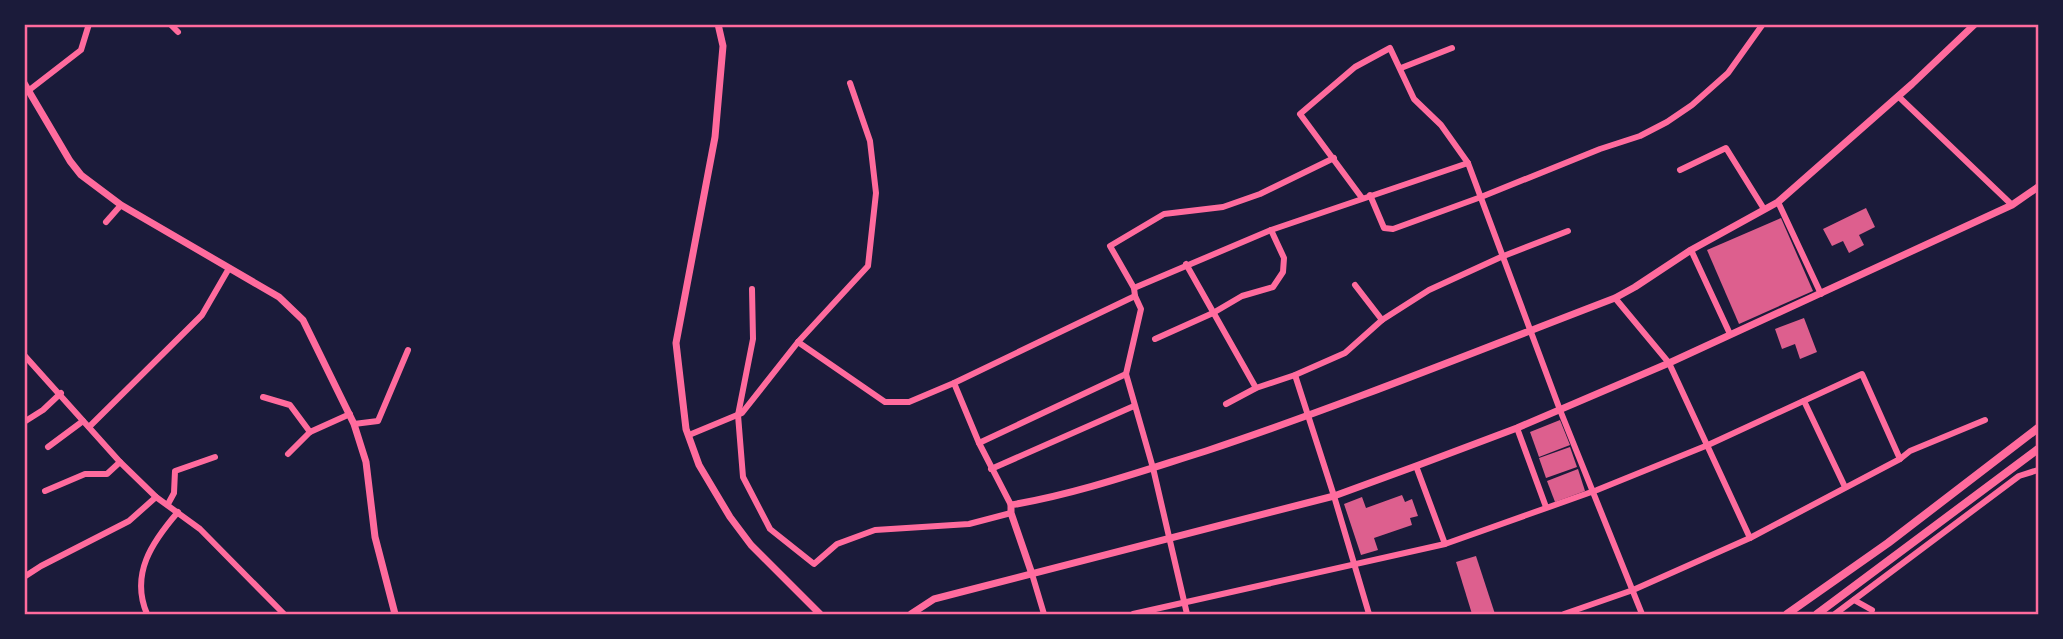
<svg xmlns="http://www.w3.org/2000/svg" width="2063" height="639" viewBox="0 0 2063 639" font-family="'Alegreya Sans',sans-serif">
<style>
.building{fill:#dd5f8e}
.lines{fill:none;stroke-linecap:round;stroke-linejoin:round}
.minor{stroke:#ff6b9d;stroke-width:6}
.tertiary{stroke:#ff6b9d;stroke-width:7}
.secondary{stroke:#ff6b9d;stroke-width:8}
.neatline{fill:none;stroke:#ff6b9d;stroke-width:2.5}
</style>
<rect width="100%" height="100%" fill="#1b1b3a"/>
<g class="building">
<polygon points="1866,208 1875,227 1859,235 1864,245 1849,253 1843,241 1832,246 1823,229"/>
<polygon points="1781,218 1813,291 1739,324 1707,250"/>
<polygon points="1804,318 1817,352 1800,359 1795,344 1782,349 1775,329"/>
<polygon points="1560,420 1570,445 1539,457 1530,432"/>
<polygon points="1570,447 1577,467 1546,478 1539,458"/>
<polygon points="1578,469 1585,491 1555,502 1547,481"/>
<polygon points="1402,495 1405,502 1412,499 1418,516 1410,518 1412,525 1374,538 1378,550 1361,555 1344,504 1362,497 1366,508"/>
<polygon points="1476,556 1495,614 1472,614 1456,562"/>
</g>
<g class="lines">
<g class="minor">
<polyline points="170,24 178,32"/>
<polyline points="1401,68 1452,48"/>
<polyline points="28,91 81,50 89,24"/>
<polyline points="1898,96 2012,205"/>
<polyline points="1680,170 1726,148 1764,209"/>
<polyline points="1370,195 1384,228 1393,229 1481,197 1600,149 1640,136 1667,122 1692,105 1728,73 1763,24"/>
<polyline points="1362,198 1300,114 1355,67 1390,48 1414,99 1441,125 1468,163 1560,410 1642,614"/>
<polyline points="1778,202 1821,294"/>
<polyline points="106,222 121,205"/>
<polyline points="1691,250 1730,334"/>
<polyline points="1186,264 1256,388"/>
<polyline points="1355,285 1382,320"/>
<polyline points="1134,288 1271,230 1468,163"/>
<polyline points="752,289 753,339 738,415 743,477 770,529 814,564 837,544 875,530 969,524 1011,513"/>
<polyline points="1615,298 1669,363 1750,538"/>
<polyline points="1155,339 1213,313 1242,296 1273,287 1283,272 1284,258 1271,230"/>
<polyline points="798,342 885,402 909,402 954,383 1135,296"/>
<polyline points="24,355 120,462 156,497 200,529 284,614"/>
<polyline points="1295,375 1334,496 1369,614"/>
<polyline points="954,383 979,443 1011,505"/>
<polyline points="263,397 290,405 310,432"/>
<polyline points="1804,401 1845,487"/>
<polyline points="1226,404 1256,388 1295,375 1345,353 1382,320 1429,290 1501,257 1568,231"/>
<polyline points="24,422 43,410 61,393"/>
<polyline points="354,424 378,421 408,350"/>
<polyline points="89,427 202,315 228,270"/>
<polyline points="1517,428 1546,507"/>
<polyline points="689,435 742,413 798,342 868,266 876,193 870,141 850,83"/>
<polyline points="979,443 1126,374"/>
<polyline points="48,447 83,421"/>
<polyline points="288,454 310,432 350,414"/>
<polyline points="1416,466 1445,544"/>
<polyline points="991,469 1134,406"/>
<polyline points="45,491 85,474 107,474 120,462"/>
<polyline points="168,504 174,493 175,471 215,457"/>
<polyline points="1032,574 1044,614"/>
<polyline points="24,577 41,566 129,521 156,497"/>
<polyline points="1854,600 1872,610"/>
<path d="M147,614c-17,-40 5,-72 31,-102"/>
<polyline points="1133,614 1445,544 1597,490 1708,445 1862,374 1900,459"/>
<polyline points="1187,614 1153,468 1126,374 1141,309 1135,296 1134,288 1110,246 1164,214 1223,207 1260,194 1334,158"/>
<polyline points="1564,614 1633,590 1750,538 1900,459 1910,451 1985,420"/>
<polyline points="1835,614 2019,476 2038,470"/>
</g>
<g class="tertiary">
<polyline points="718,24 723,46 715,137 676,343 686,429 699,465 730,517 751,545 820,614"/>
<polyline points="24,83 70,161 81,175 121,205 279,297 303,320 354,424 366,462 375,537 395,614"/>
<path d="M1032,574l-21,-61v-8c66,-11 131,-34 195,-54 138,-46 273,-101 409,-153l20,-11 56,-37 87,-48 134,-118 63,-60"/>
<polyline points="911,614 934,599 1334,496 1416,466 1517,428 1669,363 2012,205 2038,187"/>
</g>
<g class="secondary">
<polyline points="1787,614 1888,543 2038,428"/>
<polyline points="1817,614 2038,449"/>
</g>
</g>
<rect width="2063" height="639" fill="none" stroke="#1b1b3a" stroke-width="52"/>
<rect x="26" y="26" width="2011" height="587" class="neatline"/>
</svg>
